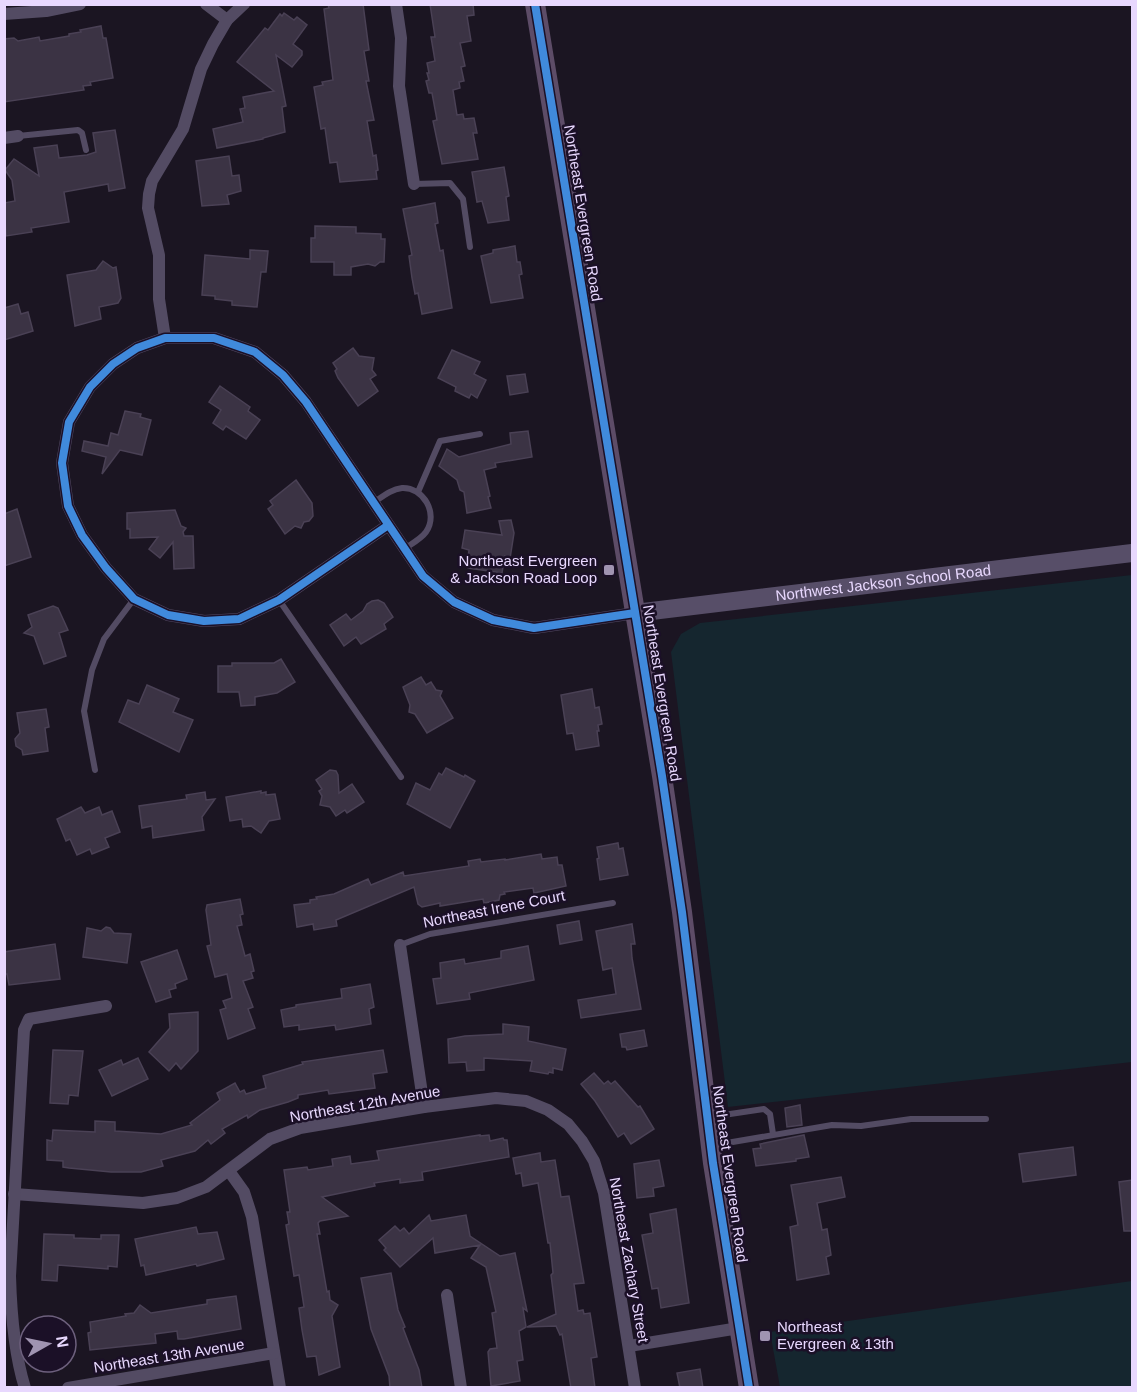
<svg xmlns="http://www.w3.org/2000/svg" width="1137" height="1392" viewBox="0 0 1137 1392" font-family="Helvetica,sans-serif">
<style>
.green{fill:#15262f}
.building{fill:#3b3344;stroke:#4a4155;stroke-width:1.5}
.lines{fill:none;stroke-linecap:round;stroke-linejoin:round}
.lane{stroke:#534b63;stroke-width:6}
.street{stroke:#534b63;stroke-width:12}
.secondary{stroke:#574e68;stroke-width:18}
.primary{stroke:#5d4c67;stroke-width:20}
.cycleway-casing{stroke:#1b1027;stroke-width:11}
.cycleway{stroke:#408adc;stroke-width:8}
.poi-dot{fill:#a094b1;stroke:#1b1027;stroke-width:2}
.labels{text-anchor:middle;stroke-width:5;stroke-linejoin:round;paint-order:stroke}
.street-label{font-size:15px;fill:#e8d8fe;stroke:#1b1027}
.poi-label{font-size:15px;fill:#e8d8fe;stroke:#1b1027;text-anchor:end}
</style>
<rect width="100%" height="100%" fill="#1b1522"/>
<g class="green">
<polygon points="1132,575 1132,1062 728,1107 671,652 681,634 700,623"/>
<polygon points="1132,1281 1132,1387 780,1387 770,1332"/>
</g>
<g class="building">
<polygon points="328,4 363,4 369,50 364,51 369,81 366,81 374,120 367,121 373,156 376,155 378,170 376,171 377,179 340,182 337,162 330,163 325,128 321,129 314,87 323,85 322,82 333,80 324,9 329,8"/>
<polygon points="430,4 473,4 474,15 467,16 471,41 460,43 465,66 461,67 464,81 459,82 460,88 453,90 457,115 463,114 464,119 474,118 477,133 473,133 478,159 442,164 433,121 437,120 432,93 429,93 426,81 429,80 427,73 429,73 427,63 435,61 431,37 435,37"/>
<polygon points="284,13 294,20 297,17 307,25 293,44 302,51 302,55 292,67 276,55 286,106 282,107 285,132 263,138 263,139 217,148 213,129 243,122 240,109 245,108 243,97 274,91 237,62 265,28 268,30 280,14 282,16"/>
<polygon points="101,26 103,38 106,38 113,78 90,82 91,85 83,86 84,90 4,102 4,39 14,38 18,41 39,37 40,41 69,36 69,34 81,32 80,30"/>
<polygon points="115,130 125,188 109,191 108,184 64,192 69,222 31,228 32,232 6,236 4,203 15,201 12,180 5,170 14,159 39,176 34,148 57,145 59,158 87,155 96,152 93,133"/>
<polygon points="229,156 232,176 239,175 241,191 227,195 229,204 202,206 196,161"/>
<polygon points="504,167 509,196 506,197 509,220 488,223 482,201 477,202 472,172"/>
<polygon points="435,203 438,223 435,224 440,251 443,250 452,308 422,314 418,293 415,294 412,278 409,256 412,255 403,209"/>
<polygon points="315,226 356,227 356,233 381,234 381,239 385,239 384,262 380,262 375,266 368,264 351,267 351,275 334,275 334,262 311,262 311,238 315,238"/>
<polygon points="515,246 517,262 520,262 522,274 519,275 523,298 491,303 481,256 493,253 493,250"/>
<polygon points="250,250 268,251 266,272 261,272 257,307 232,305 232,301 215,299 215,296 202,295 205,255 250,259"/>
<polygon points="103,261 113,268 116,267 121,298 118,303 99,307 101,319 75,326 67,275 96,270"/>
<polygon points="18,304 21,314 28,312 33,331 4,340 4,308"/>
<polygon points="353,348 359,356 374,358 372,370 376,375 370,379 378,391 358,406 338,378 335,371 337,369 333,363"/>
<polygon points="452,350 480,362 474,374 486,380 477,398 471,394 469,398 455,391 456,387 438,378"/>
<polygon points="525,374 528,392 510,395 507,376"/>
<polygon points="220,386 250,407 248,411 260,420 246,439 226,426 223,430 213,423 221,410 209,402"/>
<polygon points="125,411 141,414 140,417 151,420 142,455 120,450 102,474 106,457 82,451 84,441 108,446 111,433 118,435"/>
<polygon points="528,431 532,457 495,463 496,467 484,470 490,496 488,497 491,508 467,513 464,492 460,490 457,480 439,466 447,449 459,457 511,444 510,433"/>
<polygon points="296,480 312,503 313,516 309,521 304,522 301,528 295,526 285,534 268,509 273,505 270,501"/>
<polygon points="17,509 31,557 4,566 4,514"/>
<polygon points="175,510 181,526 186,528 183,532 184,536 193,536 194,568 174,569 173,542 160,558 149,549 158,537 130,538 130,529 127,529 127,513"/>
<polygon points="511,520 514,533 509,565 506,565 505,555 502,573 468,568 467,565 469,550 462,548 465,530 502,535 499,521"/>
<polygon points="378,600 384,603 393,617 384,624 386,629 361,644 356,637 344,646 330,625 346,614 351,620 363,611 367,604 372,601"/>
<polygon points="53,606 58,608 68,630 59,633 66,656 44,664 34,636 24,633 32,627 28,615"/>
<polygon points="281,659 295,682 277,693 255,697 255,705 241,706 239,692 218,692 218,666 232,666 232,663 274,663"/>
<polygon points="421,677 426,685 431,682 436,690 442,691 440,696 453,718 427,733 415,714 409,712 410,705 403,687"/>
<polygon points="147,685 179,699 173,712 193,720 179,752 119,722 128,700 139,704"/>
<polygon points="592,689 595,708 599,707 602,724 598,725 599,731 597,731 599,746 576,750 573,733 567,734 561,695"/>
<polygon points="46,709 49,727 45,728 48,751 23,755 22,750 16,746 15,739 20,733 17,713"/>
<polygon points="446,768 464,777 465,775 475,781 450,828 407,804 416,783 430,790 439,773 442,775"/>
<polygon points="330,770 336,771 338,775 339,793 352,784 364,802 347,813 345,810 336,816 330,807 320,805 322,796 319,791 322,789 316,780"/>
<polygon points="261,791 261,793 266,792 266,795 275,794 280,819 269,821 261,833 251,826 243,827 242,819 230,821 226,797"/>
<polygon points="205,792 206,800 215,799 202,817 204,830 153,838 152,826 142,828 139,806 187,799 186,795"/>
<polygon points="81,807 85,813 99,807 102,815 112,811 120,832 105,838 109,847 92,854 90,849 77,855 70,839 66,841 57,819"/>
<polygon points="618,843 619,849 623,848 628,875 600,880 597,859 599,858 597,847"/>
<polygon points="541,854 542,859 557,857 558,865 562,865 566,886 534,893 533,888 504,892 505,894 500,895 499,900 484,903 483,899 440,906 440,903 422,907 418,904 414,887 336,920 337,926 314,930 313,924 297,927 294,905 310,903 310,900 317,899 316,897 334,894 368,879 371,885 403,872 404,876 469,866 468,861 480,859 481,862 505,859 505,860"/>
<polygon points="240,899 243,914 240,915 242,925 237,926 245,956 250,954 254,971 251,972 253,978 243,981 253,1007 248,1009 255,1028 228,1039 220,1010 226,1008 223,1001 232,998 227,974 215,977 207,946 211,945 206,910 207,905"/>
<polygon points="579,921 582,940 560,944 557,925"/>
<polygon points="632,924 635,944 631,944 632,958 641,1009 581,1018 578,1000 616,994 612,968 603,970 596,931"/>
<polygon points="106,927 110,928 114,933 131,934 127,963 83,957 87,928 101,931"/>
<polygon points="55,944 60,979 9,985 7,974 4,974 4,952"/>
<polygon points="528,946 534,980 469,993 470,999 437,1004 433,979 441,978 440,963 464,959 465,964 501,958 501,951"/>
<polygon points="177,950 187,979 175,984 176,988 169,990 171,997 156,1002 141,962"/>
<polygon points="370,984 374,1007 369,1009 371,1024 336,1030 335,1025 299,1030 299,1025 284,1027 281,1010 296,1007 296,1005 342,998 341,989"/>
<polygon points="198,1012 198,1051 181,1069 176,1063 169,1071 149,1052 170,1028 169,1014"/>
<polygon points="503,1024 529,1027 528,1041 566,1049 562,1070 553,1068 553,1073 549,1072 548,1074 530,1071 532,1061 484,1058 484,1070 467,1071 466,1062 449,1063 448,1039 465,1036 503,1034"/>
<polygon points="644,1030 647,1046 627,1050 626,1047 622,1047 620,1034"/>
<polygon points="53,1050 83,1051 78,1096 69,1095 68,1104 50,1103"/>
<polygon points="383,1050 387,1072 373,1074 375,1088 329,1094 328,1090 298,1095 298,1098 288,1102 260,1110 248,1118 247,1115 222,1129 225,1133 211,1144 208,1140 195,1151 161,1160 163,1166 141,1172 111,1172 69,1168 63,1167 63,1161 47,1160 47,1140 52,1141 53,1130 95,1132 95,1121 115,1122 115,1131 161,1134 192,1125 190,1123 220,1100 217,1093 235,1083 240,1092 244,1090 246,1094 266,1088 263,1076 303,1064 302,1062"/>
<polygon points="138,1058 148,1079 112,1096 99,1070 121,1060 123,1065"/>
<polygon points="594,1073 604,1084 608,1081 611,1084 615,1081 638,1107 640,1106 654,1129 631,1144 624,1133 618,1137 595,1101 581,1084"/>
<polygon points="800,1105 802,1125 787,1127 785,1108"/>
<polygon points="480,1135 480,1136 489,1135 490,1141 503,1138 504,1140 507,1140 509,1157 422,1172 423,1180 400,1183 400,1179 374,1183 375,1186 322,1197 348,1216 320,1221 318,1223 320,1234 317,1234 327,1292 329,1291 330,1300 338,1305 332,1316 340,1367 319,1375 316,1356 307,1357 302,1330 299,1308 304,1307 299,1275 294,1276 286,1225 289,1224 287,1212 290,1212 284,1170 307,1167 308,1170 333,1166 332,1159 350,1156 351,1164 379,1160 377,1151"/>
<polygon points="804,1135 809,1157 796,1159 796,1161 756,1166 753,1149 761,1148 760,1144"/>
<polygon points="1073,1147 1076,1175 1023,1182 1019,1154"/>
<polygon points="540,1153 541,1162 555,1160 561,1197 569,1196 584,1283 574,1284 578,1311 583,1310 584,1314 590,1313 597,1357 591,1358 595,1388 571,1388 562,1334 560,1335 556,1326 527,1327 556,1314 551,1275 553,1273 550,1243 548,1243 538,1183 523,1186 521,1173 516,1174 513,1158"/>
<polygon points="659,1160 664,1186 653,1188 654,1196 637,1198 634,1164"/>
<polygon points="841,1177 845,1197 817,1203 822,1230 827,1229 831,1255 826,1257 829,1274 797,1280 790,1227 798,1225 791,1185"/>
<polygon points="1132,1180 1132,1231 1124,1231 1119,1182"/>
<polygon points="676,1209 689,1303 661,1308 658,1288 652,1289 642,1235 653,1233 650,1214"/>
<polygon points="429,1215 431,1221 466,1215 470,1236 500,1256 515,1253 527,1311 523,1308 526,1327 519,1331 523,1360 517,1361 520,1381 491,1386 488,1352 490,1349 497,1348 492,1313 496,1312 486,1267 471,1258 480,1245 435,1253 433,1238 400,1267 384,1250 386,1248 379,1240 395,1226 400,1231 404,1228 409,1234"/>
<polygon points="196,1227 198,1234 217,1232 224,1259 197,1266 196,1264 146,1275 144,1265 141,1266 135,1239"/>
<polygon points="44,1234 74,1235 74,1238 101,1239 101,1235 119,1235 117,1267 108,1266 108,1269 58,1265 57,1281 42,1280"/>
<polygon points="391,1273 398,1310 405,1327 403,1328 419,1370 422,1388 390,1388 389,1376 371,1329 361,1278"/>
<polygon points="236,1296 241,1329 184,1339 178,1339 177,1331 155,1334 156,1343 90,1350 88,1333 91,1332 90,1322 126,1316 125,1314 134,1313 140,1305 151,1313 207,1304 207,1300"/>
<polygon points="700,1369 703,1388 680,1388 677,1373"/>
</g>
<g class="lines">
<g class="lane">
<polyline points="18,136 78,130 82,133 86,150"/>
<polyline points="414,184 450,183 463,199 470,247"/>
<polyline points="418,492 440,441 480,434"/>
<path d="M373,503c9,-6 18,-14 29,-15 21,-1 37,25 24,44 -5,7 -15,12 -22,17"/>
<polyline points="279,600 401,777"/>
<polyline points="95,770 84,711 92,670 104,639 134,599"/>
<polyline points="400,945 430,934 613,903"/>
<polyline points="710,1117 764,1109 770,1114 773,1134"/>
<polyline points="715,1145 832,1125 861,1126 911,1119 986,1119"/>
</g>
<g class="street">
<polyline points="206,4 227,20"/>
<polyline points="396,4 401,38 399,86 414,184"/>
<polyline points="4,14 46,11 80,4"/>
<polyline points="4,138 18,136"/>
<polyline points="165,338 159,299 159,255 148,208 149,194 152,181 183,129 201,69 213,44 227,20 244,4"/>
<polyline points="387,526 279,600 239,619 204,621 168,615 134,599 106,568 82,535 68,506 62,463 69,422 90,387 113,364 137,348 165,338 214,338 255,352 283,375 306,402 423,576 454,602 493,620 534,628 635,613"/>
<polyline points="400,945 424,1107"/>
<polyline points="229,1171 244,1192 252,1217 280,1388"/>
<polyline points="14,1194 143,1203 177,1198 206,1187 270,1139 300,1128 424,1107 496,1098 526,1101 548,1110 568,1124 582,1141 594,1161 604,1193 635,1388"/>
<polyline points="447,1295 461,1388"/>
<polyline points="629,1346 739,1328"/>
<path d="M25,1388c-11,-35 -14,-76 -15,-112l14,-246 5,-11 77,-13"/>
<polyline points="68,1388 274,1353"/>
</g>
<path class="secondary" id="s1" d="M635,613l497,-60"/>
<polyline class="primary" points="535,4 662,776 682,912 713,1163 749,1388"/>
<defs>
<g id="cycleway">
<polyline points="535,4 662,776 682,912 713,1163 749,1388"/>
<polyline points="387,526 279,600 239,619 204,621 168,615 134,599 106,568 82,535 68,506 62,463 69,422 90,387 113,364 137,348 165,338 214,338 255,352 283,375 306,402 423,576 454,602 493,620 534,628 635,613"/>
</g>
</defs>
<use href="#cycleway" class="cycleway-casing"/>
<use href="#cycleway" class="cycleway"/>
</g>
<g class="poi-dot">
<rect x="603" y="564" width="12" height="12" rx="3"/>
<rect x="759" y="1330" width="12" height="12" rx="3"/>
</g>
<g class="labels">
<g class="street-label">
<text transform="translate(583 213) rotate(81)" y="5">Northeast Evergreen Road</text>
<text dy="5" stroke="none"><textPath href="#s1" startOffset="250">Northwest Jackson School Road</textPath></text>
<text transform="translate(662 693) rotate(81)" y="5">Northeast Evergreen Road</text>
<text transform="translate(494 909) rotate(-11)" y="5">Northeast Irene Court</text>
<text transform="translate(365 1104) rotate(-10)" y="5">Northeast 12th Avenue</text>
<text transform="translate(730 1174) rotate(82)" y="5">Northeast Evergreen Road</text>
<text transform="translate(629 1260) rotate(80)" y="5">Northeast Zachary Street</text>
<text transform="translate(169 1356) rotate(-9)" y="5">Northeast 13th Avenue</text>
</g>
<g class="poi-label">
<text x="597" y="566">Northeast Evergreen<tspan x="597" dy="17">&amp; Jackson Road Loop</tspan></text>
<text x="777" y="1332" text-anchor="start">Northeast<tspan x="777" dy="17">Evergreen &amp; 13th</tspan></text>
</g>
</g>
<rect width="1137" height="1392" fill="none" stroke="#e8d8fe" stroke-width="12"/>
<g transform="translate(48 1344) rotate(81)"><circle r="28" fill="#1b1027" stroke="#6d607d" stroke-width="1.5"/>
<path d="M0-4.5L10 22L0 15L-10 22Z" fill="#a094b1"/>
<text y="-9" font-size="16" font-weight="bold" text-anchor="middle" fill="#e8d8fe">N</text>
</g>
</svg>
